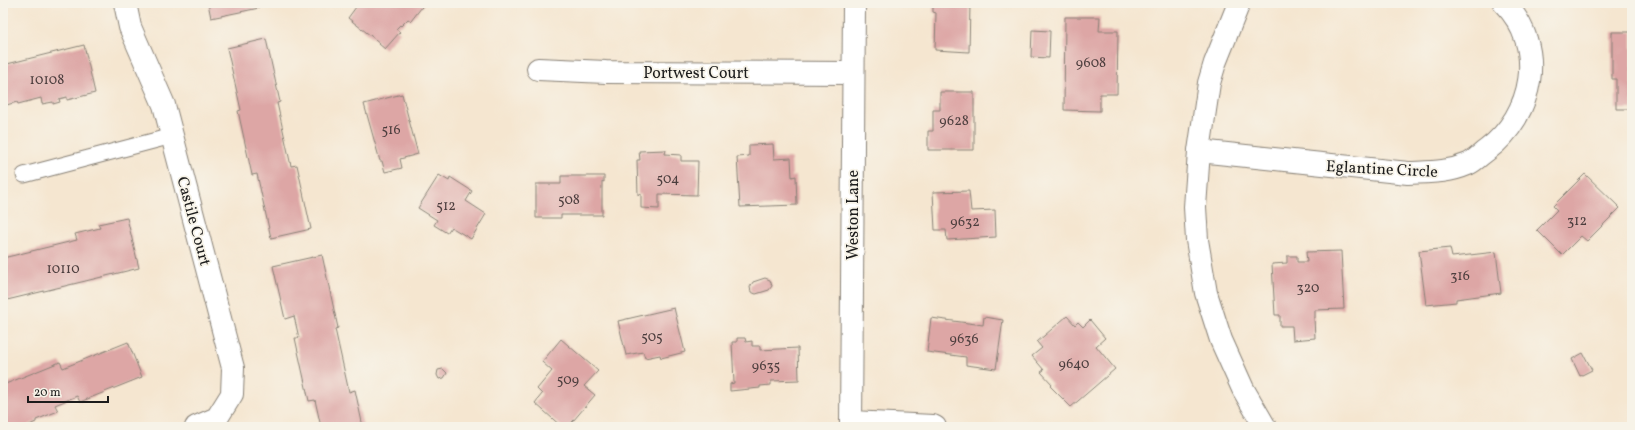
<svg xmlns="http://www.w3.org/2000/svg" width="1635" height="430" viewBox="0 0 1635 430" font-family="Vollkorn,serif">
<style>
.building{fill:#dda6a5}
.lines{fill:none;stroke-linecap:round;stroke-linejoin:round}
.lane-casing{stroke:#888176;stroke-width:17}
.street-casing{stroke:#888176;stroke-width:24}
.lane{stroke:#fff;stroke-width:15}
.street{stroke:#fff;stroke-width:22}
.labels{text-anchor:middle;stroke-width:3.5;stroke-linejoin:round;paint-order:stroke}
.number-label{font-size:14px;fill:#4c3e3e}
.street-label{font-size:16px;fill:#1c1c1c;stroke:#f7f3e8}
</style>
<rect width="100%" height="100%" fill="#f7f3e8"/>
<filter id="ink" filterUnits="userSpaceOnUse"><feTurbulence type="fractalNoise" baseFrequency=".025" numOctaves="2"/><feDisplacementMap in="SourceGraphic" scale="8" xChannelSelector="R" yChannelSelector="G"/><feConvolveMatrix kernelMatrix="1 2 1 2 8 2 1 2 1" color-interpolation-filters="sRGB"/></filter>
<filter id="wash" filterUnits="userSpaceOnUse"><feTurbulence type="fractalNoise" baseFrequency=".012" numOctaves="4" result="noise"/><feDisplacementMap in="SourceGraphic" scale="16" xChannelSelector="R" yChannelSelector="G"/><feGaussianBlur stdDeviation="0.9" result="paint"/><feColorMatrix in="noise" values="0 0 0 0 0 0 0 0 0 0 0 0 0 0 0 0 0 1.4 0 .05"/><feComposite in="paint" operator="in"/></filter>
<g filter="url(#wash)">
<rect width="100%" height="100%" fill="#f5e6d0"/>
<g id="blocks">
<g class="building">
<polygon points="208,3 258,3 259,8 211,18"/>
<polygon points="359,3 425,3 411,21 408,19 401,26 400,25 396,29 400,32 385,49 379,44 380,43 348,18"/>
<polygon points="933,3 994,3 994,5 970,5 969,52 935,50 936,13 933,12"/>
<polygon points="1065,17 1100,17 1099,31 1118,31 1117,94 1100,94 1100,111 1064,110"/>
<polygon points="1032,30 1050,31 1049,58 1031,57"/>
<polygon points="1612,32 1632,32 1632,109 1616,109 1616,79 1612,79"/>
<polygon points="266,39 280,102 277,103 291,166 297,165 311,229 271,238 257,174 252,175 238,111 241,110 227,48"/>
<polygon points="84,45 95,93 67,100 67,97 59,99 60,102 53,104 53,102 42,104 41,98 18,104 17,102 3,106 3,65"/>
<polygon points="940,92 974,92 974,150 928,150 928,131 933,131 933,110 940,110"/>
<polygon points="402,94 418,154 400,159 402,168 385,172 382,161 380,161 364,104"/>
<polygon points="773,144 774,159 791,158 792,177 796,176 797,205 740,207 737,157 749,156 749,145"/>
<polygon points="666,150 665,154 681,155 681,161 698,161 697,195 659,194 659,209 641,208 641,194 638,195 637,160 640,160 639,151"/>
<polygon points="1585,174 1620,208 1587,241 1581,236 1562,255 1537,230 1557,210 1553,206"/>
<polygon points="439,175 449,181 450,177 472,191 466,201 486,214 471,239 451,227 447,233 434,225 437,220 418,208"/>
<polygon points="561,176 604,176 604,182 602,181 602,215 561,215 561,218 536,218 536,184 561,184"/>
<polygon points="969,191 971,211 995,210 996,237 947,240 946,230 935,230 933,192"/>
<polygon points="127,218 139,268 3,301 3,258 77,240 75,234 100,228 98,224"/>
<polygon points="1450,248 1452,257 1496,252 1501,293 1456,299 1456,302 1426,305 1419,251"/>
<polygon points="1341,251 1344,309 1315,310 1315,318 1314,318 1315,338 1293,340 1292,326 1280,326 1280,315 1275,315 1272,264 1287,263 1287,256 1297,256 1297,262 1307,262 1306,252"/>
<polygon points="322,255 338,328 335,329 349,392 355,390 363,427 321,427 315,400 309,401 295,338 299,338 294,316 285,319 273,266"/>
<polygon points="765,278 770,280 772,286 769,290 756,294 751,292 750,287 753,282"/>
<polygon points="674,308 685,352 661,358 660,355 645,358 643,352 626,355 618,321"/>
<polygon points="1067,316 1075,325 1078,322 1083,327 1090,320 1105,338 1096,346 1115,369 1071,407 1050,386 1052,384 1041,372 1044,370 1032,356 1042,348 1037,342"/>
<polygon points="984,317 1003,320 996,369 966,365 966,357 927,352 931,318 983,325"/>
<polygon points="737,338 745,338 746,342 752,341 752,346 760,346 760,350 798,348 799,380 771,381 771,385 760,386 760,388 730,391 730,384 734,383 732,342 737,342"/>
<polygon points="561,339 598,371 584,386 595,395 568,427 562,427 535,403 542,394 537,389 552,371 542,362"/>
<polygon points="128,342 142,377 80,402 77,396 55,405 58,411 36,420 36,422 25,427 7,427 3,418 3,385 60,362 63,368"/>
<polygon points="1583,353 1592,370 1580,376 1572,359"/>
<polygon points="443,369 447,373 444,378 439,379 437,375 438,370"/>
</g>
</g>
</g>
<g filter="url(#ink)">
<use href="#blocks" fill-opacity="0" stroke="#888176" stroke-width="1"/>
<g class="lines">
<defs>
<polyline id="lane" points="24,175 172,136"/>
<g id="street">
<polyline points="125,3 130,27 164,105 233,368 232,394 217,418 196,427"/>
<polyline points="1239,3 1215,63 1209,83 1199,151 1195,207 1197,240 1206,293 1221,340 1243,389 1265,427"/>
<polyline points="538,69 606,72 853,73"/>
<path d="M1199,151l209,22c22,-1 39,0 60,-9 7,-3 13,-10 19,-14 47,-36 60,-103 17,-147"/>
<polyline points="851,422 933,426 935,427"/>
<polyline points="851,427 854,3"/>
</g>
</defs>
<use href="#lane" class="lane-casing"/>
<use href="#street" class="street-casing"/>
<use href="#lane" class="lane"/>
<use href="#street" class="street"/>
</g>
</g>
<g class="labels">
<g class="number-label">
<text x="1091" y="67">9608</text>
<text x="47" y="84">10108</text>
<text x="954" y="125">9628</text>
<text x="391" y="134">516</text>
<text x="668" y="183">504</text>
<text x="569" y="204">508</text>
<text x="446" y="210">512</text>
<text x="1577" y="225">312</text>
<text x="965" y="226">9632</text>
<text x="63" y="273">10110</text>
<text x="1460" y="280">316</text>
<text x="1308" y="292">320</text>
<text x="652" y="341">505</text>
<text x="964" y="343">9636</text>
<text x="1074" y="368">9640</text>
<text x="766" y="370">9635</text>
<text x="568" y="384">509</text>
</g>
<g class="street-label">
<text x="696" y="78">Portwest Court</text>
<text transform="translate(1382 168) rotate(3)" y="6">Eglantine Circle</text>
<text transform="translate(852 215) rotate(-90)" y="6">Weston Lane</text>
<text transform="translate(195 221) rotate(75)" y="6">Castile Court</text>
</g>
</g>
<rect width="1635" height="430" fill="none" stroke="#f7f3e8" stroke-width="16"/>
<path d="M28 396v6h80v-6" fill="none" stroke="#1c1c1c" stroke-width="2"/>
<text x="34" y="396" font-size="12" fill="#1c1c1c" stroke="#f7f3e8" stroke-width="3" paint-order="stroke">20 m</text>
</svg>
